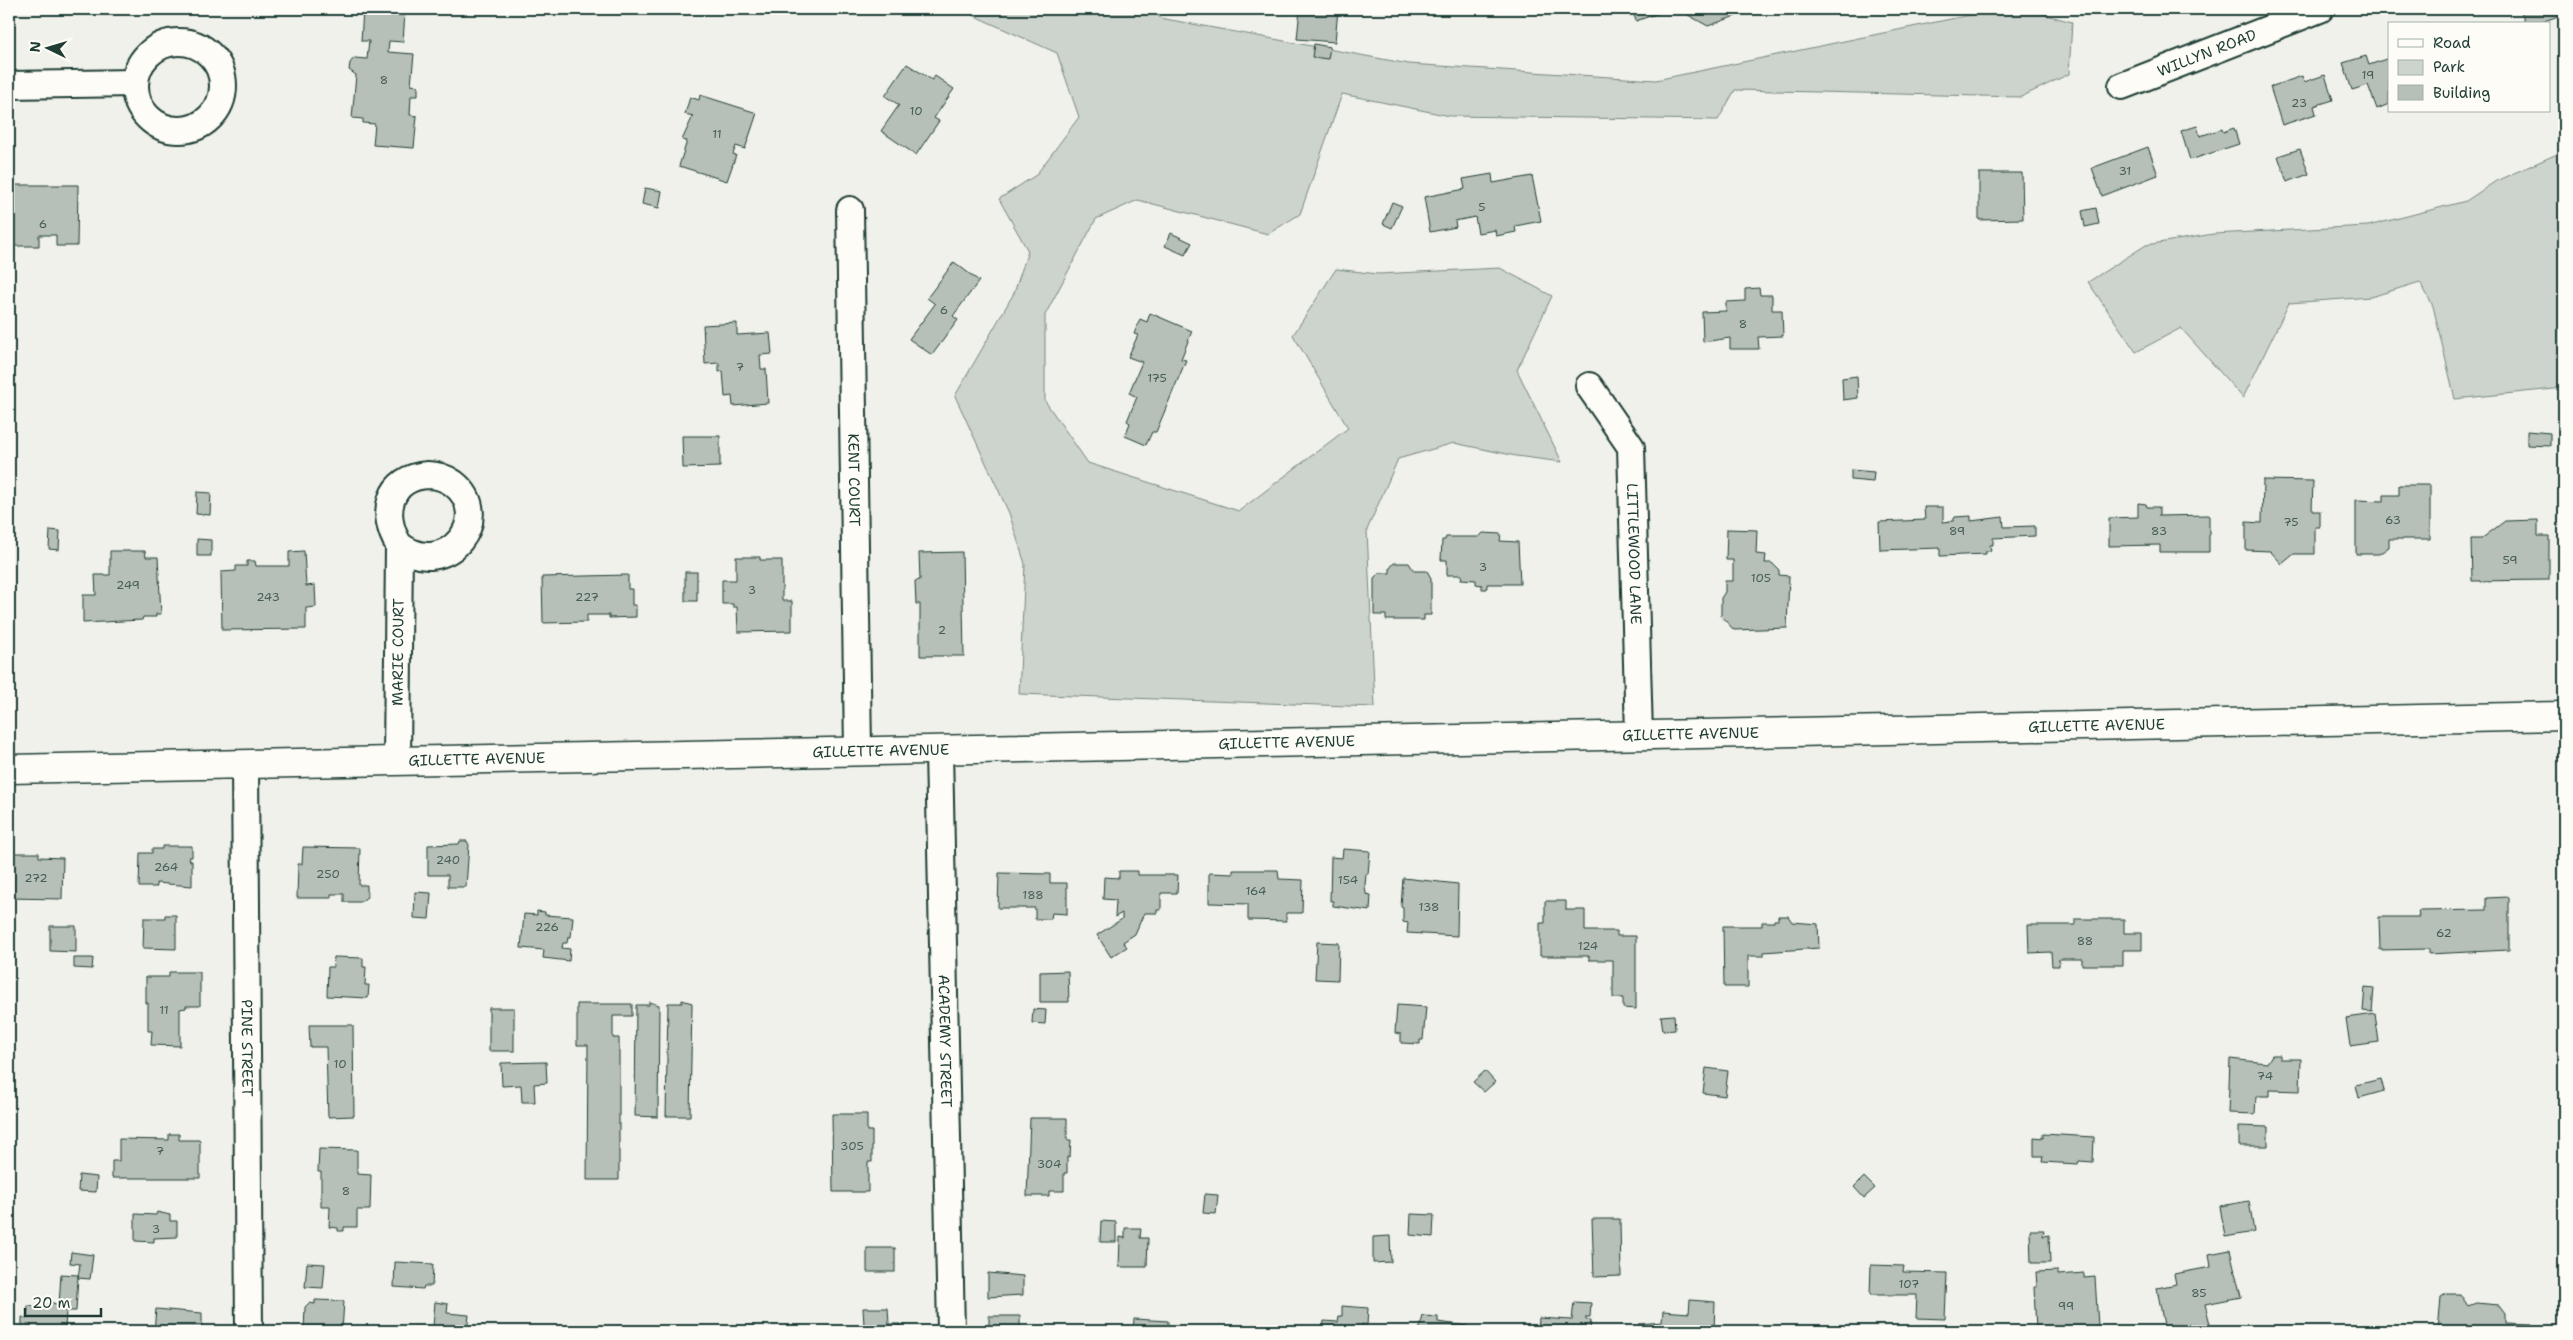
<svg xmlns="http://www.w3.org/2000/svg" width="2573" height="1340" viewBox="0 0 2573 1340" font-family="'Shantell Sans',sans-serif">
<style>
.green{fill:#cdd3cd;stroke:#768880}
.building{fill:#b6bfb8;stroke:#1f3d34}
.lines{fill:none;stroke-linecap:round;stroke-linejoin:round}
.street-casing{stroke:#1f3d34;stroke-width:30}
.secondary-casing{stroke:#1f3d34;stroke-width:31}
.street{stroke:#fdfcf7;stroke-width:26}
.secondary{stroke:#fdfcf7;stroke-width:28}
.labels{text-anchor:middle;stroke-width:4.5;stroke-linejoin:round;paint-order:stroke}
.number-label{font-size:12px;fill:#455e55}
.street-label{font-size:15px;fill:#1f3d34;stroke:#fdfcf7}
</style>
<rect width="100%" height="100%" fill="#f0f1eb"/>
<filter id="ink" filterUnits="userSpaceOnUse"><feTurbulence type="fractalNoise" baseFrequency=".02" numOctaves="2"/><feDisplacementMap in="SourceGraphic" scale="10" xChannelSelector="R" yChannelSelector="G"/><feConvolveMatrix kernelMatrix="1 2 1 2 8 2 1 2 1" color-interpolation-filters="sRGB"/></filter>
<g filter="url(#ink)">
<g class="green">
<polygon points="959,9 1154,9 1160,18 1409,64 1656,80 1999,9 2024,9 2072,22 2069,74 2021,97 1735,90 1718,120 1450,116 1342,94 1300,214 1268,234 1138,200 1096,219 1045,315 1045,401 1088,463 1239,511 1348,428 1293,335 1336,269 1378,274 1500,268 1552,296 1517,370 1562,462 1516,456 1454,443 1398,459 1367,530 1375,707 1019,694 1025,564 1009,513 955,396 1014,293 1028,251 999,199 1036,175 1079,117 1057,53"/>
<polygon points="2564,151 2564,388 2455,399 2433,306 2420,282 2371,297 2289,303 2243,398 2181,328 2136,352 2088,282 2146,245 2213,234 2368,226 2466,201 2496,181"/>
</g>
<g class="building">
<polygon points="363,9 405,12 403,42 389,41 388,52 414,54 411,85 418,86 418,96 411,96 410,115 417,116 414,148 373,145 375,124 363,123 363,119 352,118 356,75 349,70 350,63 354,58 367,59 369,41 361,41"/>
<polygon points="784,9 799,9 800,11 786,16"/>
<polygon points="1300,9 1338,9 1335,42 1297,39"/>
<polygon points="1632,9 1670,9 1636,21"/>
<polygon points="1686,9 1748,9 1744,13 1708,26 1688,15"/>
<polygon points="2520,9 2564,9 2564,14 2536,24 2526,24"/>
<polygon points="1314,44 1330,47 1328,59 1312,57"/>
<polygon points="2366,56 2369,65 2389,58 2389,104 2377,109 2368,85 2352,90 2343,63"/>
<polygon points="907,64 932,80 935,76 954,89 934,118 939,121 916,155 881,131 899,105 885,96"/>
<polygon points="2325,75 2333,100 2314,106 2316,114 2282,125 2270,87 2302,76 2304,82"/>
<polygon points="700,95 757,113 745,149 736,146 733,154 736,155 727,181 679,166 687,141 682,140 693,116 685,114 690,97 699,100"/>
<polygon points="2197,126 2200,136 2222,129 2223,132 2234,128 2239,144 2190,160 2181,131"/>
<polygon points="2148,147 2158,175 2102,196 2092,168"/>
<polygon points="2300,149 2309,174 2287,182 2278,156"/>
<polygon points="1979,173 2022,173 2023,219 1979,220"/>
<polygon points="1492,174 1493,183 1532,176 1541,221 1515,226 1516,232 1496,236 1495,230 1478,233 1475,217 1455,221 1456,227 1430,232 1424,197 1465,189 1463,179"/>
<polygon points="16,185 78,185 77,246 56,246 56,235 39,235 39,246 9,246 9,214 15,214 9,208 9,192"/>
<polygon points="645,188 662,191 659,208 642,204"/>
<polygon points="1392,202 1402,206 1392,228 1383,224"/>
<polygon points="2096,208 2099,224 2085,227 2082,211"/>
<polygon points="1171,233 1192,243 1185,255 1165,246"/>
<polygon points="954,262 979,281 953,316 958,320 932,355 909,339 935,304 927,298"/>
<polygon points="1759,288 1760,295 1772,295 1772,310 1782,310 1783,336 1758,337 1759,349 1730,349 1730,338 1703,342 1702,312 1726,311 1726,302 1745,301 1745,289"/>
<polygon points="1150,313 1192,331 1181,359 1186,360 1156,432 1152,432 1146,445 1125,436 1130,423 1127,421 1137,397 1129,393 1142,362 1128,357 1138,335 1134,334 1140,319 1147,322"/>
<polygon points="737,323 737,335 770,333 772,354 760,355 761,369 766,369 768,403 733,406 732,396 725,397 723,371 719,372 719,363 705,364 703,325"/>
<polygon points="1857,376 1858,398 1843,400 1842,378"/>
<polygon points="2527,431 2550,433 2550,446 2527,445"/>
<polygon points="682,436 720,436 720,467 683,468"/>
<polygon points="1851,470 1874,472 1873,482 1851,480"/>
<polygon points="2263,480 2313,481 2312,511 2320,511 2320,527 2315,527 2315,554 2294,554 2282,564 2270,551 2246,550 2246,522 2262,523"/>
<polygon points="2399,485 2430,485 2430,539 2389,539 2389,547 2379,554 2356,554 2356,500 2384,501 2384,495 2399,495"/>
<polygon points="197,492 211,493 210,515 196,514"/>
<polygon points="2138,503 2146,504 2147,507 2159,507 2159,516 2209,515 2209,552 2160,552 2160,545 2109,546 2109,518 2138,517"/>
<polygon points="1924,507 1943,507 1943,522 1953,521 1955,517 1971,516 1971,521 2003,517 2004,527 2035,526 2035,536 1993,538 1993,545 1990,545 1991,551 1986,551 1986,554 1940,556 1940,548 1880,550 1879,522 1925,520"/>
<polygon points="2538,520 2538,536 2549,536 2549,580 2472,581 2471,539 2481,539 2505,521"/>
<polygon points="1727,529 1757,530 1756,554 1766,555 1765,563 1772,563 1779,570 1779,575 1789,576 1787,628 1734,630 1721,616 1721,598 1725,592 1725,581 1733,581 1733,560 1726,560"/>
<polygon points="50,530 60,531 59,550 49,549"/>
<polygon points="1483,533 1501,534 1500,541 1518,542 1520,584 1487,584 1487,589 1482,589 1482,585 1476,584 1476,580 1461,579 1462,575 1447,575 1447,560 1441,560 1442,540 1445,540 1446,537 1479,537"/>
<polygon points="197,539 211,540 211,556 197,556"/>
<polygon points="110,551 145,551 146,557 158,557 161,614 156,614 156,617 143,617 142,620 83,623 83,595 96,595 95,575 110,575"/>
<polygon points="304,551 306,586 315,585 316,607 306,608 306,629 222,630 221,572 236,571 236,566 247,566 247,561 255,561 256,566 289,566 289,552"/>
<polygon points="962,552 964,656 920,656 920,604 916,604 915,581 920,580 919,553"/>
<polygon points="736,557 760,557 760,560 782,560 782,601 792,601 792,631 738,632 737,607 733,607 733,604 722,604 722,580 736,580"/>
<polygon points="1394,563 1409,563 1414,571 1427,571 1431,578 1431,615 1424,615 1424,620 1386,620 1386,615 1374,615 1374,578 1379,573 1390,573 1390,568"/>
<rect x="685" y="572" width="12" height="29"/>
<polygon points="628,575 628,589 632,589 632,605 636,605 636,617 609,618 609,615 587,615 587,622 543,623 542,577"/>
<rect x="9" y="585" width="2" height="39"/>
<polygon points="460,841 467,841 469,845 466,887 448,887 448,875 428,875 428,845 459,844"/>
<polygon points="162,846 192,846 192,857 189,857 190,861 192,861 192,886 156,883 157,887 139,887 140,853 152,853 152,849 162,849"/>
<polygon points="303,847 360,848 359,885 367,885 367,897 360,902 344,902 344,894 331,894 331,898 297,898 298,864 302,864"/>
<polygon points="1343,849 1370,851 1368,874 1366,874 1365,886 1366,894 1371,895 1370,911 1333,906 1333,901 1330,901 1331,857 1342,858"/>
<polygon points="10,853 39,853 39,857 63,858 62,899 9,898"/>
<polygon points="1233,870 1278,870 1279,879 1303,880 1302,913 1286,913 1286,921 1248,920 1248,904 1209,903 1209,873 1233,874"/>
<polygon points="1119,871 1138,871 1138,875 1178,875 1177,893 1161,893 1161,910 1157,910 1157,913 1144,913 1135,934 1123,942 1127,947 1111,957 1097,935 1122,919 1122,913 1115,917 1116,900 1103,899 1104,877 1119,878"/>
<polygon points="999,873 1050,874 1050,883 1067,883 1067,914 1052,913 1051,919 1035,919 1035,908 998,908"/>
<polygon points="1403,878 1458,884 1457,936 1407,933 1408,923 1403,922 1403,908 1401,907"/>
<polygon points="415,892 431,893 429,919 414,918"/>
<polygon points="2509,897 2509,950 2429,954 2429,949 2380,950 2379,917 2419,917 2418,911 2486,910 2486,898"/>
<polygon points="1545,901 1566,901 1566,910 1585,910 1585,931 1617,931 1617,936 1636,936 1636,1009 1623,1008 1623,998 1613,998 1613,960 1589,960 1589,956 1540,956 1540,923 1545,923"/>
<polygon points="537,911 545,912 545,915 573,917 571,937 568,937 567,943 563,943 562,948 570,949 569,961 543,958 544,950 521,948 524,914 537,915"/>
<polygon points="165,915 176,915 176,949 143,948 144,918 165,918"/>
<polygon points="1778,916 1788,916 1792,922 1818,924 1819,948 1764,952 1764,956 1748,956 1748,987 1724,987 1723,926 1762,926 1762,922 1774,922 1774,920 1778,920"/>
<polygon points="2075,919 2124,919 2124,933 2142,933 2142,950 2123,950 2123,965 2082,965 2082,959 2059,959 2059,966 2052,966 2051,952 2029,953 2028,925 2075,925"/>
<polygon points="50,926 76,926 76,952 50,951"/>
<polygon points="1317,942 1339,943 1338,980 1315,979"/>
<polygon points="334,957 363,958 363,967 366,967 365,985 369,985 368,998 327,996 328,967 333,967"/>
<polygon points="74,958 93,958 92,969 74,968"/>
<polygon points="1068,971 1069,1002 1040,1002 1040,972"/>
<polygon points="169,972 200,972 200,1006 186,1006 186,1008 180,1009 180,1046 151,1045 152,1031 148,1031 148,1003 146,1003 146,977 169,977"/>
<polygon points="2365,987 2374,988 2372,1012 2363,1011"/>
<polygon points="682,1000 692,1003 690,1116 666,1116 668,1003 682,1003"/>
<polygon points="649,1002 659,1005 658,1117 635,1116 636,1005 649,1005"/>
<polygon points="577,1004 632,1004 632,1016 613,1016 613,1038 619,1038 619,1180 587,1180 588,1045 577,1045"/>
<polygon points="1397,1005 1426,1007 1423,1040 1420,1040 1420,1044 1401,1043 1401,1034 1395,1033"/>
<rect x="489" y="1008" width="25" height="43"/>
<polygon points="1033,1009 1046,1010 1045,1024 1032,1023"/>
<polygon points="2375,1014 2379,1042 2350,1046 2346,1018"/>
<polygon points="1674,1015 1675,1030 1663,1031 1661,1016"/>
<polygon points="309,1025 353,1025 354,1116 328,1117 326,1047 310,1047"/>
<polygon points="2272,1055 2280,1055 2280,1059 2301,1059 2300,1091 2270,1090 2270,1096 2256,1096 2255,1114 2228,1113 2230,1059 2267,1063"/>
<polygon points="546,1062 547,1083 534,1084 535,1102 522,1102 521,1085 502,1086 501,1063"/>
<polygon points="1706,1068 1728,1071 1725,1096 1703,1093"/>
<polygon points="1485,1071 1495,1082 1484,1092 1473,1082"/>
<polygon points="2381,1079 2384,1091 2359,1098 2356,1085"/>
<polygon points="832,1114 867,1114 867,1131 872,1131 872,1162 868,1162 868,1192 833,1192"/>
<polygon points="1030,1118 1067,1118 1067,1140 1071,1140 1070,1156 1067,1157 1067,1173 1064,1173 1064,1191 1049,1191 1049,1196 1027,1196"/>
<polygon points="2239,1126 2268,1127 2268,1146 2239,1146"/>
<polygon points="169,1134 179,1134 179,1140 200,1140 200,1178 112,1178 112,1161 119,1161 119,1139 169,1140"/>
<polygon points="2043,1134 2094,1137 2093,1162 2079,1161 2078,1164 2042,1162 2043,1156 2034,1156 2034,1137 2043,1138"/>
<polygon points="319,1149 357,1150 357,1174 371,1175 370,1210 357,1210 357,1227 344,1227 344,1231 338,1231 338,1228 329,1227 330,1207 321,1207 321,1172 318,1172"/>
<polygon points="79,1175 97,1177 96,1192 78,1191"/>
<polygon points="1864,1177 1875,1188 1864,1198 1854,1187"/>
<polygon points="1205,1194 1218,1195 1216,1214 1203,1213"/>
<polygon points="2249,1201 2254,1232 2225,1237 2220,1206"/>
<polygon points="157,1212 170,1215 170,1221 177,1221 177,1237 154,1238 154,1242 135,1241 135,1214 156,1215"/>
<polygon points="1411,1214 1434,1215 1433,1237 1410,1235"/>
<polygon points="1592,1219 1620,1219 1621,1276 1594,1277"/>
<polygon points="1101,1221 1116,1222 1116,1242 1100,1242"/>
<polygon points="1125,1228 1141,1228 1140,1238 1148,1238 1147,1267 1119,1267 1120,1237 1125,1238"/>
<polygon points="2030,1230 2044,1230 2043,1236 2049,1235 2050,1263 2031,1263"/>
<polygon points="1390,1236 1391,1262 1373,1263 1373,1237"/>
<rect x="867" y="1248" width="28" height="24"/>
<polygon points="2230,1250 2241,1297 2205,1304 2210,1324 2165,1331 2157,1288 2176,1284 2174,1274 2211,1267 2209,1254"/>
<polygon points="71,1252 93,1255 90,1279 78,1278 80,1264 70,1263"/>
<polygon points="395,1262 433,1264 432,1286 424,1286 423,1289 394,1287"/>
<polygon points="307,1263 325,1264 323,1288 305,1287"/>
<polygon points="1871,1265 1904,1266 1903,1272 1947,1273 1945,1319 1916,1318 1917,1295 1870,1295"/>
<polygon points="2058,1271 2058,1275 2084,1273 2084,1278 2095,1277 2098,1326 2081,1327 2081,1331 2036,1331 2034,1287 2037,1287 2036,1272"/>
<polygon points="988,1273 1023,1276 1023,1295 988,1297"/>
<polygon points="61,1274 78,1275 76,1311 66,1311 65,1331 22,1331 22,1317 27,1318 28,1306 44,1307 44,1305 49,1305 50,1302 59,1305"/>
<polygon points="2446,1294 2460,1294 2468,1306 2476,1303 2499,1305 2505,1313 2505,1323 2532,1324 2532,1331 2438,1331 2441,1297"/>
<polygon points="315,1300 344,1301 342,1331 304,1331 305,1307 309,1303 315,1304"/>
<polygon points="1690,1300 1715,1302 1714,1330 1717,1331 1638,1331 1639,1324 1662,1322 1663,1311 1689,1313"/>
<polygon points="435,1302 448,1304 447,1313 469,1315 467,1331 414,1331 414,1327 433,1327"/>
<polygon points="1574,1302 1591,1303 1590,1317 1586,1317 1586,1320 1591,1320 1590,1331 1538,1331 1539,1318 1572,1320"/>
<polygon points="1342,1306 1368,1308 1367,1325 1362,1324 1361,1331 1323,1331 1324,1321 1338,1322 1339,1316 1342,1316"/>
<polygon points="863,1308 888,1308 889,1324 900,1324 900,1331 867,1331 867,1325 864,1325"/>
<polygon points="156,1309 202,1313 202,1331 154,1331"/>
<rect x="989" y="1316" width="31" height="15"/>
<polygon points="1423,1316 1438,1317 1438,1322 1468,1326 1468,1331 1419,1331"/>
<polygon points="1134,1319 1168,1321 1168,1330 1183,1331 1133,1331"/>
<polygon points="749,1326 755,1327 755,1331 749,1331"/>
<polygon points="1233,1326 1271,1328 1271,1326 1284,1327 1283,1331 1233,1331"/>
<polygon points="1810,1326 1834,1329 1834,1331 1809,1331"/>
</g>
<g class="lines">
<defs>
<g id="street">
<circle cx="179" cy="86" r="44"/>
<polyline points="9,85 135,83"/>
<path id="s1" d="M2122,86l198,-77"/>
<path id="s2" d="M850,210l8,540"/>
<path id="s3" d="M1589,386l42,61 8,288"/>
<path id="s4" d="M939,751l12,580"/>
<path id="s5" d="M397,761l2,-216c-19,-30 -11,-68 29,-70 9,0 19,4 25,8 44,33 -7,99 -54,62"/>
<path id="s6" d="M245,764l4,567"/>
</g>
<g id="secondary">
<path id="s7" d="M9,769l2555,-53"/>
</g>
</defs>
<use href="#street" class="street-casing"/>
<use href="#secondary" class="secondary-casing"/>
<use href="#street" class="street"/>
<use href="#secondary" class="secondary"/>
</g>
</g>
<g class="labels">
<g class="number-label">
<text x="2368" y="79">19</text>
<text x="384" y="84">8</text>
<text x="2299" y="107">23</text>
<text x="916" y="115">10</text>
<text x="717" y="138">11</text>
<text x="2125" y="175">31</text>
<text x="1482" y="211">5</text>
<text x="43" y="228">6</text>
<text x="944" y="314">6</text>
<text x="1743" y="328">8</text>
<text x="740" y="371">7</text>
<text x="1157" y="382">175</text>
<text x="2393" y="524">63</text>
<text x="2291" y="526">75</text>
<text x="1957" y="535">89</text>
<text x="2159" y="535">83</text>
<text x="2510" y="564">59</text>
<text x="1483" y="571">3</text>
<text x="1761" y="582">105</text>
<text x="128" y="589">249</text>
<text x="752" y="594">3</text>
<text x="268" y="601">243</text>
<text x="587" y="601">227</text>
<text x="942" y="634">2</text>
<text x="448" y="864">240</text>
<text x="166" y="871">264</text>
<text x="328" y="878">250</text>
<text x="36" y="882">272</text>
<text x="1348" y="884">154</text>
<text x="1256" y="895">164</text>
<text x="1033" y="899">188</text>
<text x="1429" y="911">138</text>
<text x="547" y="931">226</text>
<text x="2444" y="937">62</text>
<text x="2085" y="945">88</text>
<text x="1588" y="950">124</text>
<text x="164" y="1014">11</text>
<text x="340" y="1068">10</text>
<text x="2265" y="1080">74</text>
<text x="852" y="1150">305</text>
<text x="160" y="1155">7</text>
<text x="1049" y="1168">304</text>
<text x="346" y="1195">8</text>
<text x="156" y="1233">3</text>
<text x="1909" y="1288">107</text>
<text x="2199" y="1297">85</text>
<text x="2066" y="1310">99</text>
</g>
<g class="street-label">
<text dy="5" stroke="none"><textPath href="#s1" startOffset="91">WILLYN ROAD</textPath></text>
<text dy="5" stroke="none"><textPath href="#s2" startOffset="270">KENT COURT</textPath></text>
<text dy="5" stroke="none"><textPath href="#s3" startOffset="181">LITTLEWOOD LANE</textPath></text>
<text dy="5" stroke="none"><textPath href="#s5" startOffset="109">MARIE COURT</textPath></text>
<text dy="5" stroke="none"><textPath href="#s7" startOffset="2088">GILLETTE AVENUE</textPath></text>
<text dy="5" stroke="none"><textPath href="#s7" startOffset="1682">GILLETTE AVENUE</textPath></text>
<text dy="5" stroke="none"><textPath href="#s7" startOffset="1278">GILLETTE AVENUE</textPath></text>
<text dy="5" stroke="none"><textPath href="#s7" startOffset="872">GILLETTE AVENUE</textPath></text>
<text dy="5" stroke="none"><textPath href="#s7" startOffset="468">GILLETTE AVENUE</textPath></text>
<text dy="5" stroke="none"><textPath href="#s4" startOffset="290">ACADEMY STREET</textPath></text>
<text dy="5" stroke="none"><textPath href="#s6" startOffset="284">PINE STREET</textPath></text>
</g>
</g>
<rect width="2573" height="1340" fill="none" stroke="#fdfcf7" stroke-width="30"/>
<rect x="15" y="15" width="2543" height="1310" fill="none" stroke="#1f3d34" stroke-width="2" filter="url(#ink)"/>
<rect x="2388" y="22" width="162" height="90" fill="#fdfcf7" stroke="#a4b0a9"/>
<rect x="2398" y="39" width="25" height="8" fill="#fdfcf7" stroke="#a4b0a9"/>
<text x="2433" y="48" font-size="15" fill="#1f3d34">Road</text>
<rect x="2398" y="60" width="25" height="15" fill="#cdd3cd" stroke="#a4b0a9"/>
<text x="2433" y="72" font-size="15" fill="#1f3d34">Park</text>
<rect x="2398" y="85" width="25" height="15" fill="#b6bfb8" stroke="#a4b0a9"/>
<text x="2433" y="98" font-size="15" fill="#1f3d34">Building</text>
<g transform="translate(48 48) rotate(275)" stroke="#fdfcf7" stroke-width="4" paint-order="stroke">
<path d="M0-4L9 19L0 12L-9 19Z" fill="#1f3d34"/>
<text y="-8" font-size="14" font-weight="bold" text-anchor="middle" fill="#1f3d34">N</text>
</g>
<path d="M25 1308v8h76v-8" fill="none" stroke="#1f3d34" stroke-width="2.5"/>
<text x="32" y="1308" font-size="15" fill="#1f3d34" stroke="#fdfcf7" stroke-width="4" paint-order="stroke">20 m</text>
</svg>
